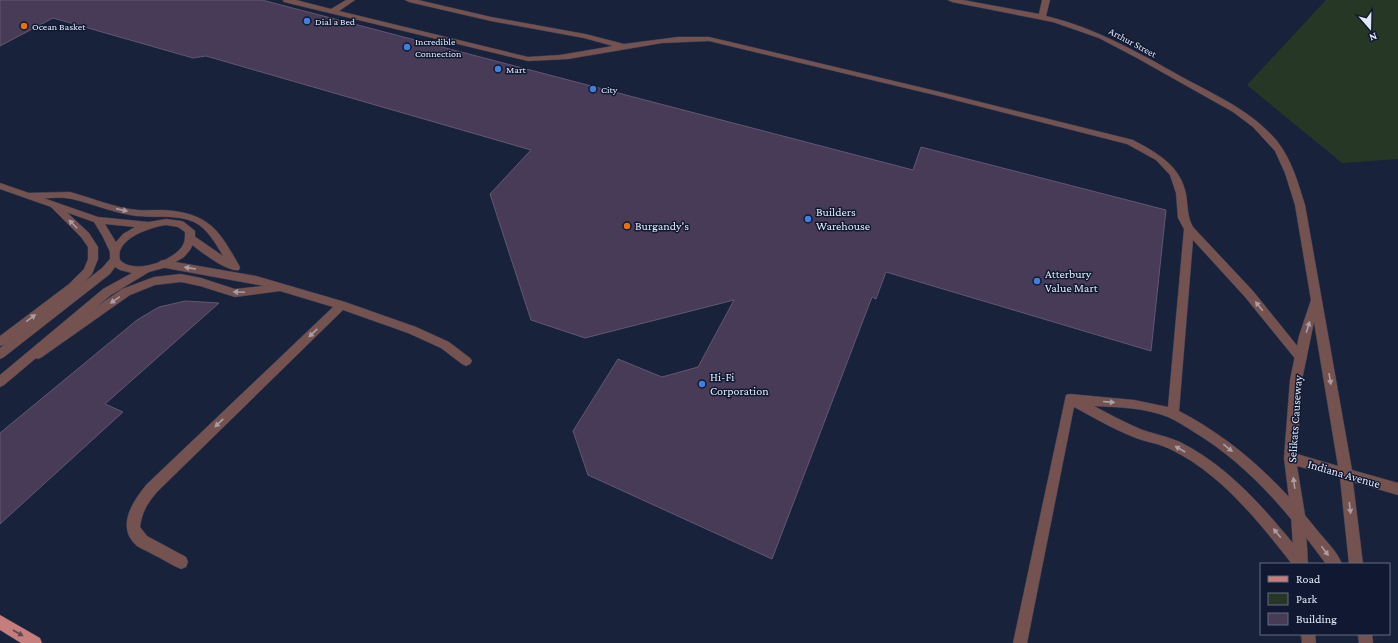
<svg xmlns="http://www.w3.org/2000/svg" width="1398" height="643" viewBox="0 0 1398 643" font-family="'Crimson Pro',serif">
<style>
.green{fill:#263825}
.building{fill:#473b57;stroke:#635674}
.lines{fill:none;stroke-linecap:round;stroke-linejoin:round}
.service-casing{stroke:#353e56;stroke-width:1}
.minor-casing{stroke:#353e56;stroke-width:1}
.primary-casing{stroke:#353e56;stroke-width:1}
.service{fill:#745250;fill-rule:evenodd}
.minor{fill:#745250;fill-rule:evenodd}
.primary{fill:#c57e7b;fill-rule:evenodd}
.oneway{fill:#aa9da4}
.oneway2{fill:#614652}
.shop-dot{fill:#3f7fe0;stroke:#101931;stroke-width:1.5}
.food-dot{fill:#e8710a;stroke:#101931;stroke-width:1.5}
.labels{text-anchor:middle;stroke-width:3;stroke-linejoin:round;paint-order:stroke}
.far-poi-label{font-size:10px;fill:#e1e8f9;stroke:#101931;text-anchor:start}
.far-street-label{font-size:10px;fill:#e1e8f9;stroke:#101931}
.poi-label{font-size:12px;fill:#e1e8f9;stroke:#101931;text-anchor:start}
.street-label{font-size:12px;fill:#e1e8f9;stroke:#101931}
</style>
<rect width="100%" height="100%" fill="#19223b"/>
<polygon class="green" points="1326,0 1398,0 1398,159 1342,163 1247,85"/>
<g class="building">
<polygon points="0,0 262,0 913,170 921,147 1166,210 1151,351 886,272 876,299 872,297 772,559 588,475 573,431 618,359 662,377 698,367 734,300 585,338 531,320 490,194 531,150 206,56 193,58 53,18 0,46"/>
<polygon points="185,301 219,303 105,404 123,412 0,524 0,433 137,320 159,307"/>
</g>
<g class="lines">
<defs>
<g id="service">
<path d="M283,0h13l35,9 15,-9h9l-16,11 189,46 32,-2 53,-9 -29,-8 -93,-17 -82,-19 -4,-2h13l73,17 94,17 39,10 54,-7h31l231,55 193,48c24,13 47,25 53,54 2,12 1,22 7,33l60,64 54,67 -2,3 -4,2 -4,-2 -52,-64 -52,-57 -14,171c56,29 99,70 138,119 8,10 20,21 25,34h-16c-37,-50 -77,-99 -132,-132 -8,-5 -17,-11 -26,-15 -22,-9 -50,-10 -74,-11 15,8 30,16 46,23 13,5 27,7 40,13 52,26 90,73 126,117l2,5h-16c-34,-43 -70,-89 -120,-114 -13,-7 -28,-8 -41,-14 -20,-8 -38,-19 -57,-29l-47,236h-14l53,-248 4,-1 64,6 34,7 16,-178 -6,-11 -2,-25 -6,-18 -14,-15 -29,-16 -188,-48 -230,-55 -47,2 -94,16 -40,2 -244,-59z"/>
<path d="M70,192c22,6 45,16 68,18 12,1 24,-1 36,1 39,5 48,25 66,56l-1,3c-12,3 -43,-22 -53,-30l-1,-2 1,-2h8l29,20c-7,-12 -16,-28 -29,-34 -18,-8 -39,-4 -58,-6 -22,-3 -43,-12 -64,-17 -13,-3 -30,0 -43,0l-5,-3 5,-3z"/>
<polygon points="54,202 57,203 89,233 98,247 98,259 92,274 77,290 4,345 0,346 0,336 69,284 84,269 88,259 88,247 81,237 49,205 51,203"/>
<path d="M164,260l92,16 89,26 71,25 33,15 21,16 2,3 -2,3 -4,2 -4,-2 -21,-16 -33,-15 -65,-23 -186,182c-10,12 -15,20 -17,35l7,9 39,21 2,5 -2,5 -5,2c-10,-4 -18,-10 -27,-14 -5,-3 -12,-6 -17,-9 -22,-19 -4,-45 10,-62l186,-177 -53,-16 -45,6 -35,-11 -19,-4 -26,3 -25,10 -88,62 -4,2 -4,-2 -2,-3 2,-3 88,-62 32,-12 27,-3 20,4 34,11 29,-3 -104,-19 -1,-3 1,-3z"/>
</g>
<g id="minor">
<path d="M948,0h15l76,14 3,-14h8l-4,16c50,12 91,36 136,61 33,18 70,34 95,64 15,19 21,42 28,64l47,265 46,13v12l-45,-13 10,82h-14l-9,-86 -43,-12 8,49 3,49h-14l-3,-49 -7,-57 6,-78 9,-44 12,-36 -16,-95 -10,-32 -10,-22 -22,-24 -20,-15 -96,-54 -38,-20 -46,-16 -101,-20zM1314,322l24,144 -41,-12 5,-74z"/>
<path d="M0,183l98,34 51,5 17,-3 15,2 3,1 11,9v9l-5,10 -6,7 -17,10 -18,5 -38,23 -107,90 -4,2v-12l103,-86 29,-16 -12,-3 -5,-3 -5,7 -106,83 -4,2v-11l102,-80 8,-9v-7l-7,-15 -9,-15 -94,-33zM105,224l30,3 -12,7 -7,8zM166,225l12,2 7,5c0,5 0,9 -2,13 -9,16 -49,30 -63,15 -6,-21 31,-33 46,-35z"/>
<polygon points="1301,634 1315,634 1316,643 1302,643"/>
<polygon points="1358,634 1372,634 1373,643 1359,643"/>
</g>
<polygon id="primary" points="0,615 40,638 42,643 21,643 0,630"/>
</defs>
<use href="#service" class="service-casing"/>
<use href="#minor" class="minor-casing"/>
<use href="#primary" class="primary-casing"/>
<use href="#service" class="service"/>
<use href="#minor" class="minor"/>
<use href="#primary" class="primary"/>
</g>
<defs><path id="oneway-solid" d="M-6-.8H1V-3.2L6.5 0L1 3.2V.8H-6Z"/></defs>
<g class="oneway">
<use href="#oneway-solid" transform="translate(122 210) rotate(13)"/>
<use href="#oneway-solid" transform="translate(73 224) rotate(-135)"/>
<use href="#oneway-solid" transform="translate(190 268) rotate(-171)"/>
<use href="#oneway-solid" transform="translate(239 292) rotate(-177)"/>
<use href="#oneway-solid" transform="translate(115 300) rotate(145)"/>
<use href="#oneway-solid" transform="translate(1259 306) rotate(-129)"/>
<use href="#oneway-solid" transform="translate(31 318) rotate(-37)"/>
<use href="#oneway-solid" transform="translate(1308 327) rotate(-73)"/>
<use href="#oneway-solid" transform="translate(313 333) rotate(136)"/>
<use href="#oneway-solid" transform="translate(1330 379) rotate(80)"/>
<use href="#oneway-solid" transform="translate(1109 402) rotate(5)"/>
<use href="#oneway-solid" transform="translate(219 423) rotate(136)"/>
<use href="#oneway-solid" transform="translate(1228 448) rotate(39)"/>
<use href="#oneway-solid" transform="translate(1180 449) rotate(-150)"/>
<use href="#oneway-solid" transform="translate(1294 483) rotate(-98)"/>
<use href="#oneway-solid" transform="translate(1350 508) rotate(83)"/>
<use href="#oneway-solid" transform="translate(1277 533) rotate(-129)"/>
<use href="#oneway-solid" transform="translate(1325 551) rotate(53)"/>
</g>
<use class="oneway2" href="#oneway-solid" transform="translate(18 633) rotate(30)"/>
<g class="shop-dot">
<circle cx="307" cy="21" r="4"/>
<circle cx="407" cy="47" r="4"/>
<circle cx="498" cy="69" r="4"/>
<circle cx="593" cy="89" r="4"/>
<circle cx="808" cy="219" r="4"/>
<circle cx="1037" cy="281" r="4"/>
<circle cx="702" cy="384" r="4"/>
</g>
<g class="food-dot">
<circle cx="24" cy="26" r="4"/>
<circle cx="627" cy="226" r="4"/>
</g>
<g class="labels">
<g class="far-poi-label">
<text x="315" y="25">Dial a Bed</text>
<text x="32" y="30">Ocean Basket</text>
<text x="415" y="45">Incredible<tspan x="415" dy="12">Connection</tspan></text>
<text x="506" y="73">Mart</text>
<text x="601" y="93">City</text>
</g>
<g class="far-street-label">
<text transform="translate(1133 42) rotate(28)" y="4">Arthur Street</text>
</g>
<g class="poi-label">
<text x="816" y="216">Builders<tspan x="816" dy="14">Warehouse</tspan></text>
<text x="635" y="230">Burgandy's</text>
<text x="1045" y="278">Atterbury<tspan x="1045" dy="14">Value Mart</tspan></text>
<text x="710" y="381">Hi-Fi<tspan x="710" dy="14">Corporation</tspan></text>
</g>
<g class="street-label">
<text transform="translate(1295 419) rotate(-86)" y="4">Selikats Causeway</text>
<text transform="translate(1344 474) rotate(16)" y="4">Indiana Avenue</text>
</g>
</g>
<rect x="1260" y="563" width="130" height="72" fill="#101931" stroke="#646c81"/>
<rect x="1268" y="576" width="20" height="6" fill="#c57e7b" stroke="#646c81"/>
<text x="1296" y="583" font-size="12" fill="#e1e8f9">Road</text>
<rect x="1268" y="593" width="20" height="12" fill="#263825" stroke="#646c81"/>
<text x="1296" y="603" font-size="12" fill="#e1e8f9">Park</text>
<rect x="1268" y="613" width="20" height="12" fill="#473b57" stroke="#646c81"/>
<text x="1296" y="623" font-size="12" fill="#e1e8f9">Building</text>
<g transform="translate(1370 28) rotate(160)" stroke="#101931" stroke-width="3" paint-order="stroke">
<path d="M0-3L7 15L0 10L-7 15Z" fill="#e1e8f9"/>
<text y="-6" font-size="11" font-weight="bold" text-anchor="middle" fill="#e1e8f9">N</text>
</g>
</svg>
